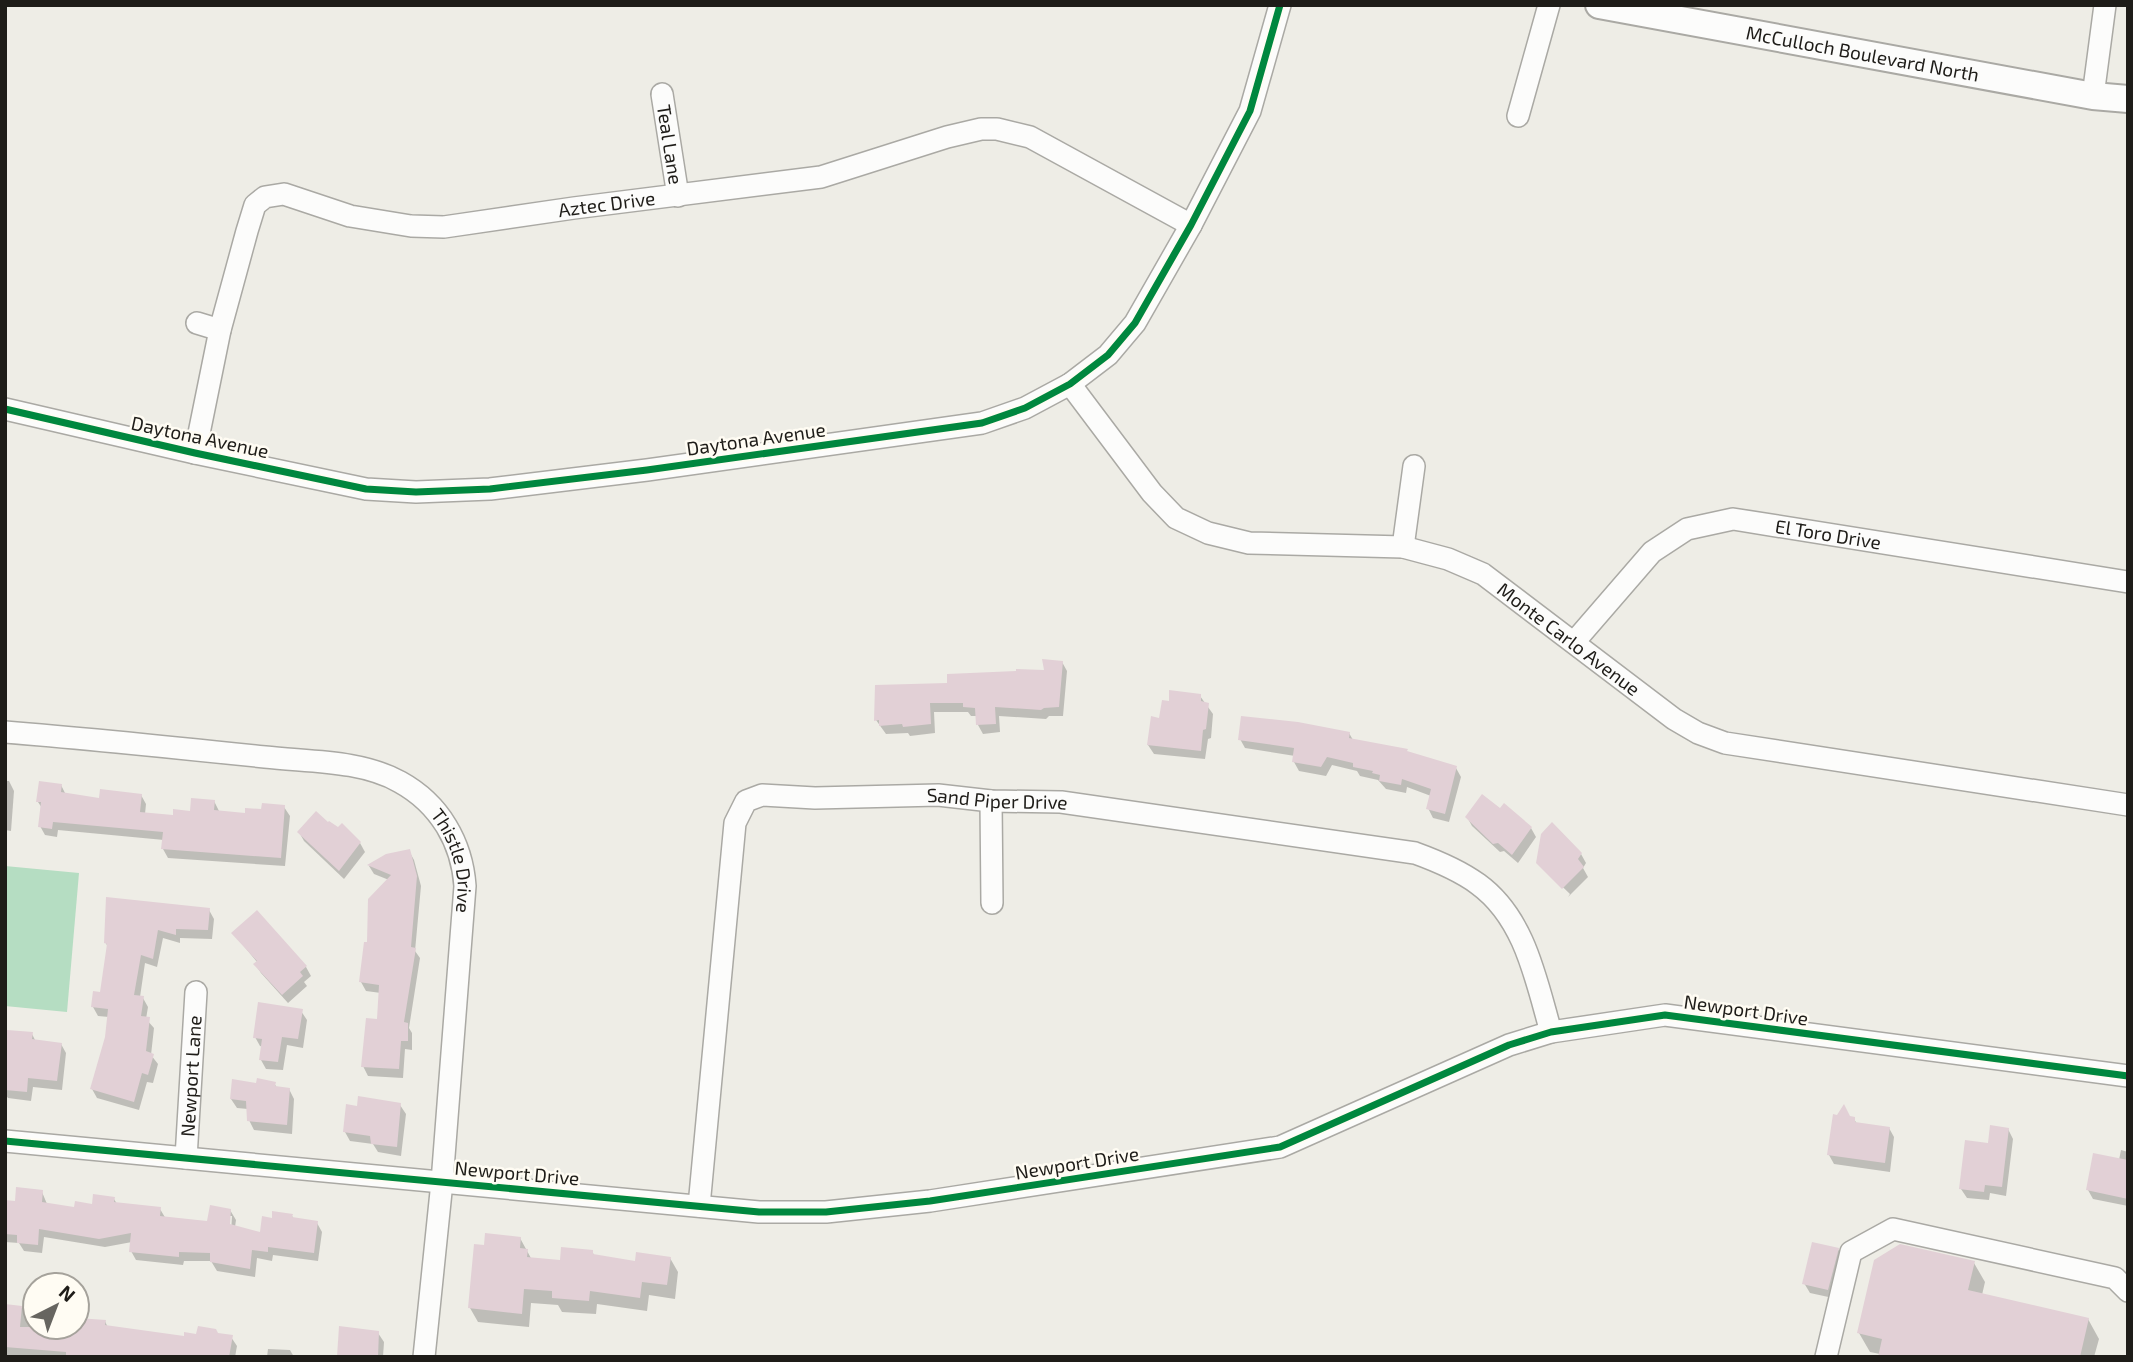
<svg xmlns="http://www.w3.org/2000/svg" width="2133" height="1362" viewBox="0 0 2133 1362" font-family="'Exo 2',sans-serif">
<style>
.green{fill:#b5ddc2}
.shadow{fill:#0003;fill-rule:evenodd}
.building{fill:#e2d0d6}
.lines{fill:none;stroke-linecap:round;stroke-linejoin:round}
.minor-casing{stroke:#aaa9a4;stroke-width:24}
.major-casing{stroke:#aaa9a4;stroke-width:30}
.minor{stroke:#fcfcfb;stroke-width:21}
.major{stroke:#fcfcfb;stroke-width:26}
.cycleway-casing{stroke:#fffcf3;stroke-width:11}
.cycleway{stroke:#00873e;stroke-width:7}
.labels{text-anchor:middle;stroke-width:5;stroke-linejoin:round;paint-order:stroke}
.street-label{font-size:19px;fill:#1e1c18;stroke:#fffcf3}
</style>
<rect width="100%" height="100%" fill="#eeede6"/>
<polygon class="green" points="5,866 79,873 67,1012 5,1006"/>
<g class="shadow">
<polygon points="1062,662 1067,671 1063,716 1049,716 1046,719 999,716 1000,732 983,734 978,725 977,716 971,716 968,712 934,712 935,733 910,736 908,733 886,734 876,720 949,685 1047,672"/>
<polygon points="1200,696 1213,714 1211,738 1208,739 1205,759 1154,754 1148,745 1171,703"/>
<polygon points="1349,733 1353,740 1456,768 1461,777 1449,822 1433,818 1428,808 1431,796 1407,787 1406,793 1386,789 1378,780 1360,776 1357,771 1332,765 1326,776 1299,771 1294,762 1295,756 1245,748 1240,739"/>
<polygon points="5,781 9,781 14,791 11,831 5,830"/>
<polygon points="61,785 66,795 101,800 141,795 146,804 145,814 175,817 191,813 214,801 219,811 247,815 284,807 290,816 285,866 168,858 163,849 164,840 58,830 57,837 45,835 40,826 42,808 38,802"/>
<polygon points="1504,806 1531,828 1536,837 1518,863 1504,851 1500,852 1472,826 1467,817 1500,810"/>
<polygon points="338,829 360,843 365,852 344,879 304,841 299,832"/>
<polygon points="409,851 414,860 421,886 415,951 420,958 409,1028 412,1033 412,1050 405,1049 403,1078 368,1076 363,1066 378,1021 381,993 366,991 361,982 368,944 389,880 374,874 369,866"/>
<polygon points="1581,854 1586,863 1583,868 1588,877 1568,897 1570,894 1538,863"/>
<polygon points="209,910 214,919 212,939 180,938 180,943 163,938 157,967 145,963 140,997 143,998 148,1007 146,1019 154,1028 151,1055 158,1064 153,1083 147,1082 139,1110 97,1098 92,1089 107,1038 109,1017 98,1016 93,1007 102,994 108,948 106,943"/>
<polygon points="233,933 306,967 311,976 304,982 307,986 288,1003 261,973 255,964 257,962"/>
<polygon points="301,1011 307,1020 303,1048 287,1045 283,1070 266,1069 261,1060 263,1047 260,1046 255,1037"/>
<polygon points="32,1034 36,1042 61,1044 66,1053 62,1090 33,1087 31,1101 8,1098 5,1094 5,1046"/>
<polygon points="274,1083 277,1088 289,1089 294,1099 292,1134 254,1130 249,1120 248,1109 237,1108 231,1099 258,1085"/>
<polygon points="400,1105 406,1114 401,1156 378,1152 373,1144 350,1141 345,1132 359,1108"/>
<polygon points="1850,1118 1854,1119 1857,1124 1889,1128 1894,1137 1890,1172 1834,1164 1829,1155"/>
<polygon points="2008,1129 2013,1139 2006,1196 1990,1193 1989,1200 1967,1198 1961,1189 1990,1145"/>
<polygon points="2121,1150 2128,1152 2128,1206 2093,1199 2088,1190 2119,1160"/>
<path d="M42,1192l5,12 28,5 18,-3 21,-7 3,5 43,5 6,10 42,4 22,-13 6,10 -1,7 26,7 12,-14 19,-4 2,3 23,4 5,9 -4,29 -45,-6 -1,6 -15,-3 -2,19 -38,-6 -6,-10h-27l-1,4 -47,-5 -5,-9 1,-9 -27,5 -61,-10 -2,16 -18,-2 -5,-8 -14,-1v-40l11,1zM229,1216h3l-1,17z"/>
<polygon points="520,1238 532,1260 561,1262 592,1251 595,1257 636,1263 670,1258 678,1272 675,1299 649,1295 647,1311 597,1304 596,1314 562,1312 558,1305 531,1303 529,1327 478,1322 470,1308 486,1247"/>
<polygon points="1838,1249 1843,1258 1833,1298 1810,1293 1804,1283"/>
<polygon points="1974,1263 1985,1282 1982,1295 2088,1319 2099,1339 2094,1357 1880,1357 1880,1354 1870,1352 1859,1333"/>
<polygon points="5,1306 35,1309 35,1327 77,1327 77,1319 105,1321 108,1328 177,1357 5,1357"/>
<polygon points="378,1333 384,1342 383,1357 338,1357"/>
<polygon points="231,1337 237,1346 235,1357 193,1357"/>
<polygon points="268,1349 290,1350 294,1357 267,1357"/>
</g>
<g class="building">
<polygon points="1042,659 1063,661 1059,707 1044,708 1041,710 995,707 996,724 976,725 975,708 963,707 963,703 930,703 931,724 903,727 902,724 879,726 879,720 874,721 875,685 947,683 947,674 1016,671 1016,669 1044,670"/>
<polygon points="1169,690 1201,694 1201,701 1209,703 1206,729 1203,730 1201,751 1147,745 1151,716 1159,718 1162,700 1169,701"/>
<polygon points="1241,716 1298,722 1350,732 1349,738 1408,749 1407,751 1457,766 1445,814 1426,809 1431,789 1402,779 1401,785 1379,781 1380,775 1372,773 1373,771 1353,767 1353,763 1327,757 1321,767 1292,762 1294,748 1238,740"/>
<polygon points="39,781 62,784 61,792 99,798 100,789 142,794 140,812 173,815 173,809 190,811 191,798 215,800 214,810 245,813 245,808 261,809 262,803 285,805 281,858 161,849 163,832 53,822 52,829 38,827 41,802 36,802"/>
<polygon points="1482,794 1500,808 1504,803 1532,827 1512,855 1498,843 1493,844 1465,817"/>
<polygon points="316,811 328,822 329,821 338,827 342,823 361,842 339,871 297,832"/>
<polygon points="1552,822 1582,853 1578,859 1584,867 1562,889 1536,863 1541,834"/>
<polygon points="410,849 417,876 411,947 416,948 404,1022 408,1023 408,1041 401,1041 399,1069 361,1067 366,1018 377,1019 379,985 359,982 364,942 367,942 368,899 391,875 367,865 386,854"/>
<polygon points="106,897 210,908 208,930 176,929 176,935 158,930 153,959 141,955 134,995 144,996 141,1016 150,1017 146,1051 154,1054 148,1075 142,1073 134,1102 90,1089 105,1037 108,1009 91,1007 93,991 100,992 107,944 104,943"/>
<polygon points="257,910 307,966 300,972 303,976 282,995 253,964 257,961 231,933"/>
<polygon points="258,1002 303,1009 298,1039 282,1037 278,1062 259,1060 262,1039 253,1038"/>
<polygon points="7,1030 33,1032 32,1039 62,1043 57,1081 28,1078 27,1092 5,1090"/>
<polygon points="257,1078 276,1082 275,1086 290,1088 287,1125 247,1121 246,1101 230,1099 232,1079 256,1083"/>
<polygon points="358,1096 401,1103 397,1147 371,1144 370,1136 343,1132 346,1104 357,1106"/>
<polygon points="1844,1104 1850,1116 1855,1117 1855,1122 1890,1127 1885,1163 1827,1155 1833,1114 1837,1115"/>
<polygon points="1990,1125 2009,1128 2002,1187 1985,1185 1984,1192 1959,1189 1965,1140 1988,1143"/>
<polygon points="2093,1153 2128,1160 2128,1199 2086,1190"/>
<polygon points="16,1187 43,1190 42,1202 74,1207 75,1201 92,1204 93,1194 115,1197 114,1202 161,1207 160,1216 207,1221 210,1205 231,1209 230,1224 260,1232 262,1216 272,1218 272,1211 293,1214 292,1217 318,1221 314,1253 268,1247 268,1252 252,1250 250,1269 210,1262 210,1253 179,1252 179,1257 129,1252 131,1233 99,1239 39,1229 38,1245 17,1243 17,1235 5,1234 5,1200 15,1201"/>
<polygon points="485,1233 521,1237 520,1248 528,1249 527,1257 560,1260 561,1247 593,1250 593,1254 635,1261 636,1252 671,1257 667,1285 642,1282 640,1298 590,1291 589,1301 552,1298 552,1291 524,1289 522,1314 468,1308 474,1244 484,1245"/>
<polygon points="1812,1242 1839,1248 1828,1290 1802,1284"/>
<polygon points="1900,1244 1975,1261 1968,1290 2089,1318 2080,1357 1878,1357 1882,1339 1857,1333 1874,1260"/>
<polygon points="5,1304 22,1306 20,1327 77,1327 77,1318 106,1320 105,1325 184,1336 184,1332 196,1334 198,1326 216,1329 218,1333 233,1335 229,1357 66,1357 66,1352 5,1347"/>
<polygon points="339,1326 379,1331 378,1357 337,1357"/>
</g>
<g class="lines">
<defs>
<g id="minor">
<path id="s1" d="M662,94l16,102"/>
<polyline points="2093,96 2105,5"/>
<polyline points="1518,116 1549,5"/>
<polyline points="197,323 220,330"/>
<path id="s2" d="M1070,384l82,109 24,25 32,15 41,10 154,4 45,12 35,15 191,145 24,14 27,10 403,62"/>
<polyline points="5,409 195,453 366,489 416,492 490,489 647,470 982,423 1025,408 1070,384 1108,355 1135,323 1191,225 1250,111 1280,5"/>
<path id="s3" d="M195,453l25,-123 27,-99 8,-26 10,-8 19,-3 66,22 61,10 33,1 130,-19 247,-31 126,-40 34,-8h16l33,8 161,88"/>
<polyline points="1403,547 1414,466"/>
<path id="s4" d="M1575,641l77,-89 35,-23 46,-10 395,63"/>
<path id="s5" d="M5,732c87,7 174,16 260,25 44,5 96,3 135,25 40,22 62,61 65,104l-23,296 -18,175"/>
<polyline points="991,801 992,903"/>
<polyline points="5,1141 759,1212 826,1212 930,1201 1280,1147 1509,1045 1551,1032 1665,1015 2128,1076"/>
<path id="s6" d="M186,1158l10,-166"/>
<path id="s7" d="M699,1206l36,-383 11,-22 16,-6 53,3 123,-3 53,6 70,1 354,51c22,8 44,17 63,31 47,34 58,96 73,148"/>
<polyline points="1826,1357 1851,1252 1893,1229 2115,1278 2128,1291"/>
</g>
<g id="major">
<path id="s8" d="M1599,5l494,91 35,3"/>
</g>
</defs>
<use href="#minor" class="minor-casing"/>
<use href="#major" class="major-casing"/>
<use href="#minor" class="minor"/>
<use href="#major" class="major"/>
<defs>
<g id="cycleway">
<polyline points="5,409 195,453 366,489 416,492 490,489 647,470 982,423 1025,408 1070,384 1108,355 1135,323 1191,225 1250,111 1280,5"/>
<polyline points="5,1141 759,1212 826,1212 930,1201 1280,1147 1509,1045 1551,1032 1665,1015 2128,1076"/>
</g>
</defs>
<use href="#cycleway" class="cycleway-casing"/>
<use href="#cycleway" class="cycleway"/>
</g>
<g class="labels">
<g class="street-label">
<text dy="7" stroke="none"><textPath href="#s8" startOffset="268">McCulloch Boulevard North</textPath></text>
<text dy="7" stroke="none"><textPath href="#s1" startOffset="51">Teal Lane</textPath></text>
<text dy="7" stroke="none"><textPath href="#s3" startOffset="616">Aztec Drive</textPath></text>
<text transform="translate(200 437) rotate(12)" y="7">Daytona Avenue</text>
<text transform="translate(756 439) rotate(-8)" y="7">Daytona Avenue</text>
<text dy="7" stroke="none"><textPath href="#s4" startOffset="303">El Toro Drive</textPath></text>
<text dy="7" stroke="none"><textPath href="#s2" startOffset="595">Monte Carlo Avenue</textPath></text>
<text dy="7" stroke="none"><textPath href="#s7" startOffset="662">Sand Piper Drive</textPath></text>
<text dy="7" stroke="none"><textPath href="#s5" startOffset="500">Thistle Drive</textPath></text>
<text transform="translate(1746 1010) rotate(8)" y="7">Newport Drive</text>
<text dy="7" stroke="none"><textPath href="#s6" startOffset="82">Newport Lane</textPath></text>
<text transform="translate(1077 1163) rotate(-9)" y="7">Newport Drive</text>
<text transform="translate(517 1173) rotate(5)" y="7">Newport Drive</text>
</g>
</g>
<rect width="2133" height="1362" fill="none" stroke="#1e1c18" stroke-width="14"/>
<g transform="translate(56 1306) rotate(42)"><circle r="33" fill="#fffcf3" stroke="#a5a29b" stroke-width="2"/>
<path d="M0-5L12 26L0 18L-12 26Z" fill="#676560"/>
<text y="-10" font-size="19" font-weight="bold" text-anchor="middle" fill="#1e1c18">N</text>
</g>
</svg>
